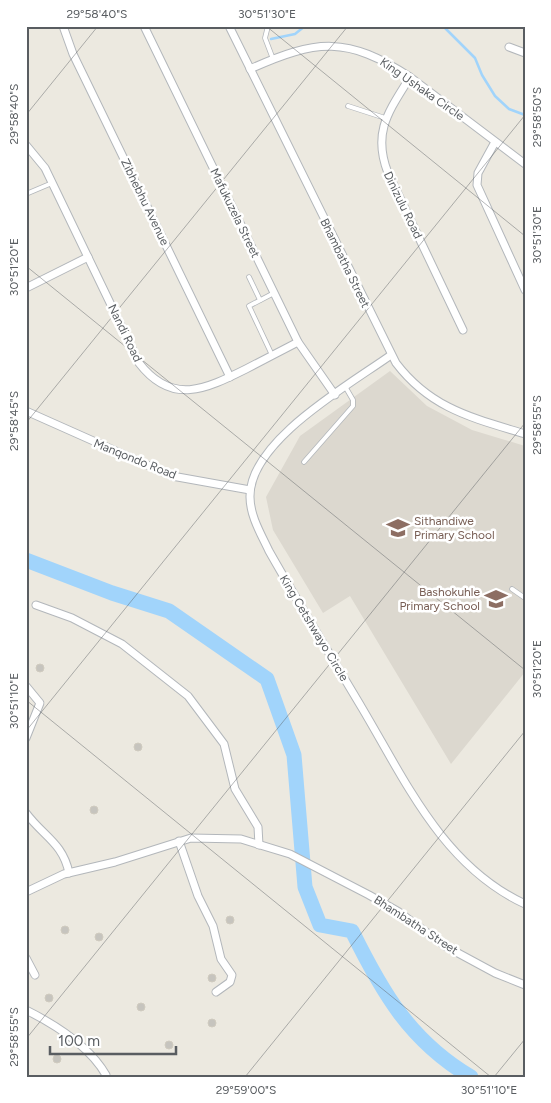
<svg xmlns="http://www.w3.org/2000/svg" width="551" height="1103" viewBox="0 0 551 1103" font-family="Figtree,sans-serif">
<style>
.education{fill:#dcd8cf}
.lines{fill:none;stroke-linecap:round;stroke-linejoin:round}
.stream{stroke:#a1d4fb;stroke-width:2.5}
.river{stroke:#a1d4fb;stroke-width:15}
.building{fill:#c6c4be;stroke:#d0cbbf}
.service-casing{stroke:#b3b7bb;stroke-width:5.5}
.minor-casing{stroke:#b3b7bb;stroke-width:9}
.service{stroke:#fff;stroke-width:4}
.minor{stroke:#fff;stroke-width:7}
.ticks{fill:none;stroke:#595d61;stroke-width:1;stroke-opacity:0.45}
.labels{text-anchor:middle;stroke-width:5;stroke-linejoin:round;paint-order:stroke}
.street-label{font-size:12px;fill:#595d61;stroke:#fff}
.education-label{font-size:12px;fill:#785e54;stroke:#fff;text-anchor:start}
.neatline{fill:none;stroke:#595d61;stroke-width:2}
.ticks-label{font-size:12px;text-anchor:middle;fill:#595d61}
</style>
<rect width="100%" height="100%" fill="#ece9e0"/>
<polygon class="education" points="390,371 427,406 472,430 525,446 525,672 451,764 350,596 323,613 273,530 266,497 300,436"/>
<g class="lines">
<g class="stream">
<polyline points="443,26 475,58 482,75 495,96 509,109 525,115"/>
<polyline points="271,39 295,34 305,26"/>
</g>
<path class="river" d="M26,560l86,33 57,18 98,68 27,76 11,132 15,38 32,6c30,61 58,110 119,146"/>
</g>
<g class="building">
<circle cx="40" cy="668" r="4"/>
<circle cx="138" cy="747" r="4"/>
<circle cx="94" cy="810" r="4"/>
<circle cx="230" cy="920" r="4"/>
<circle cx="65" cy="930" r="4"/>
<circle cx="99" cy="937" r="4"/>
<circle cx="212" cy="978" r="4"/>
<circle cx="49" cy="998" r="4"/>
<circle cx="141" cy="1007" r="4"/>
<circle cx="212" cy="1023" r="4"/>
<circle cx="169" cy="1045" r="4"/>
<circle cx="57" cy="1059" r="4"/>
</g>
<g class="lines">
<defs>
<g id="service">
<polyline points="268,26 265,38 273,59"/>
<polyline points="348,106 385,118"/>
<polyline points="26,194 52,183"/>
<polyline points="249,277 260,300"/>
<polyline points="272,355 249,306 274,293"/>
<polyline points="304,462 353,406 353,400 346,388"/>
<polyline points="512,589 525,598"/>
</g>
<g id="minor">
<polyline points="63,26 73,54 230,377"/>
<polyline points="144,26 298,342 335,395"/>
<path d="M229,26l167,337c35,46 77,55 129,71"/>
<polyline points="509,47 525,53"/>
<path d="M250,69c67,-30 97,-33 160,8l115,87"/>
<path d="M410,77c-21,34 -38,55 -22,96l75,157"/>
<polyline points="495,142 478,173 477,185 525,290"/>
<path d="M26,145l19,23 94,195c33,43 67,26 107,6 17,-9 35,-18 52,-27"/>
<polyline points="26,288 88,257"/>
<path d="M391,355c-42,30 -142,86 -141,142 0,19 11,37 19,54 30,53 62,105 93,157 44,74 81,158 163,196"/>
<polyline points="26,411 172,476 250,490"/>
<polyline points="36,605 72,618 122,644 188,696 224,744 235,789 258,827 259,845"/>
<polyline points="26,686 40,703 26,738"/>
<path d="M26,813c17,23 37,30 43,60"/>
<polyline points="179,841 198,896 213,926 221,959 232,975 230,982 216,992"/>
<polyline points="26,892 64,874 115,862 191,838 241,839 290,854 369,895 399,912 445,946 495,973 525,985"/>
<polyline points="26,958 35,975"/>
<path d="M26,1010c30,15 64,37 80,65"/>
</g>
</defs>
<use href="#service" class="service-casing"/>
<use href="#minor" class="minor-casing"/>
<use href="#service" class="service"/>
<use href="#minor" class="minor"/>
</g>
<path class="ticks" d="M266,26l259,210M26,115l72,-89M26,266l499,404M26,423l322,-397M26,700l465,377M26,731l499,-616M26,1039l499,-616M245,1077l280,-346M494,1077l31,-38"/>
<defs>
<symbol id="school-bare" viewBox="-9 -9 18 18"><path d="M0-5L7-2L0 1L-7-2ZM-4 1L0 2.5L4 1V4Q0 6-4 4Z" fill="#8d6e63" stroke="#fff" stroke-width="2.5" paint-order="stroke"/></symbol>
</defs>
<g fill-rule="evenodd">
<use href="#school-bare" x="382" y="512" width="32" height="32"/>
<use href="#school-bare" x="480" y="583" width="32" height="32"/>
</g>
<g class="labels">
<g class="street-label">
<text transform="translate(422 89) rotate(35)" y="4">King Ushaka Circle</text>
<text transform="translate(145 202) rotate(64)" y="4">Zibhebhu Avenue</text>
<text transform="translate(403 205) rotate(64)" y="4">Dinizulu Road</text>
<text transform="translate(235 213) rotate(64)" y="4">Mafukuzela Street</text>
<text transform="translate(345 263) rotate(64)" y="4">Bhambatha Street</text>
<text transform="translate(125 333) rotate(64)" y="4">Nandi Road</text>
<text transform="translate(135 459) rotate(22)" y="4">Manqondo Road</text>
<text transform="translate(314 628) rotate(59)" y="4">King Cetshwayo Circle</text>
<text transform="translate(416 925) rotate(33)" y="4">Bhambatha Street</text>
</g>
<g class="education-label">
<text x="414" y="525">Sithandiwe<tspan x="414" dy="14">Primary School</tspan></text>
<text x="480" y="596" text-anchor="end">Bashokuhle<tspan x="480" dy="14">Primary School</tspan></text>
</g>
</g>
<rect width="551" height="1103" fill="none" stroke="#ffffff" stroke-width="55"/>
<path d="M50 1046v8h126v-8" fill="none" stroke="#595d61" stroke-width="2.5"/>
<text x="58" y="1046" font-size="15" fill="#595d61" stroke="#ffffff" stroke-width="4" paint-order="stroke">100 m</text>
<rect x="28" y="28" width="496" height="1048" class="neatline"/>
<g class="ticks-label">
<text x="97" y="18">29°58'40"S</text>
<text x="267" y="18">30°51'30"E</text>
<text transform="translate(14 114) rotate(-90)" y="4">29°58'40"S</text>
<text transform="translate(537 117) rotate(-90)" y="4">29°58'50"S</text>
<text transform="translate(537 235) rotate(-90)" y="4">30°51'30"E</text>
<text transform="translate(14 267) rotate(-90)" y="4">30°51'20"E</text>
<text transform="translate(14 421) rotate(-90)" y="4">29°58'45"S</text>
<text transform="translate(537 425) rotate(-90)" y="4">29°58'55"S</text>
<text transform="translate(537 669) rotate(-90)" y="4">30°51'20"E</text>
<text transform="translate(14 701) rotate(-90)" y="4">30°51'10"E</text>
<text transform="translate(14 1037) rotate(-90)" y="4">29°58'55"S</text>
<text x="246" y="1094">29°59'00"S</text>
<text x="489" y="1094">30°51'10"E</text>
</g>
</svg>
